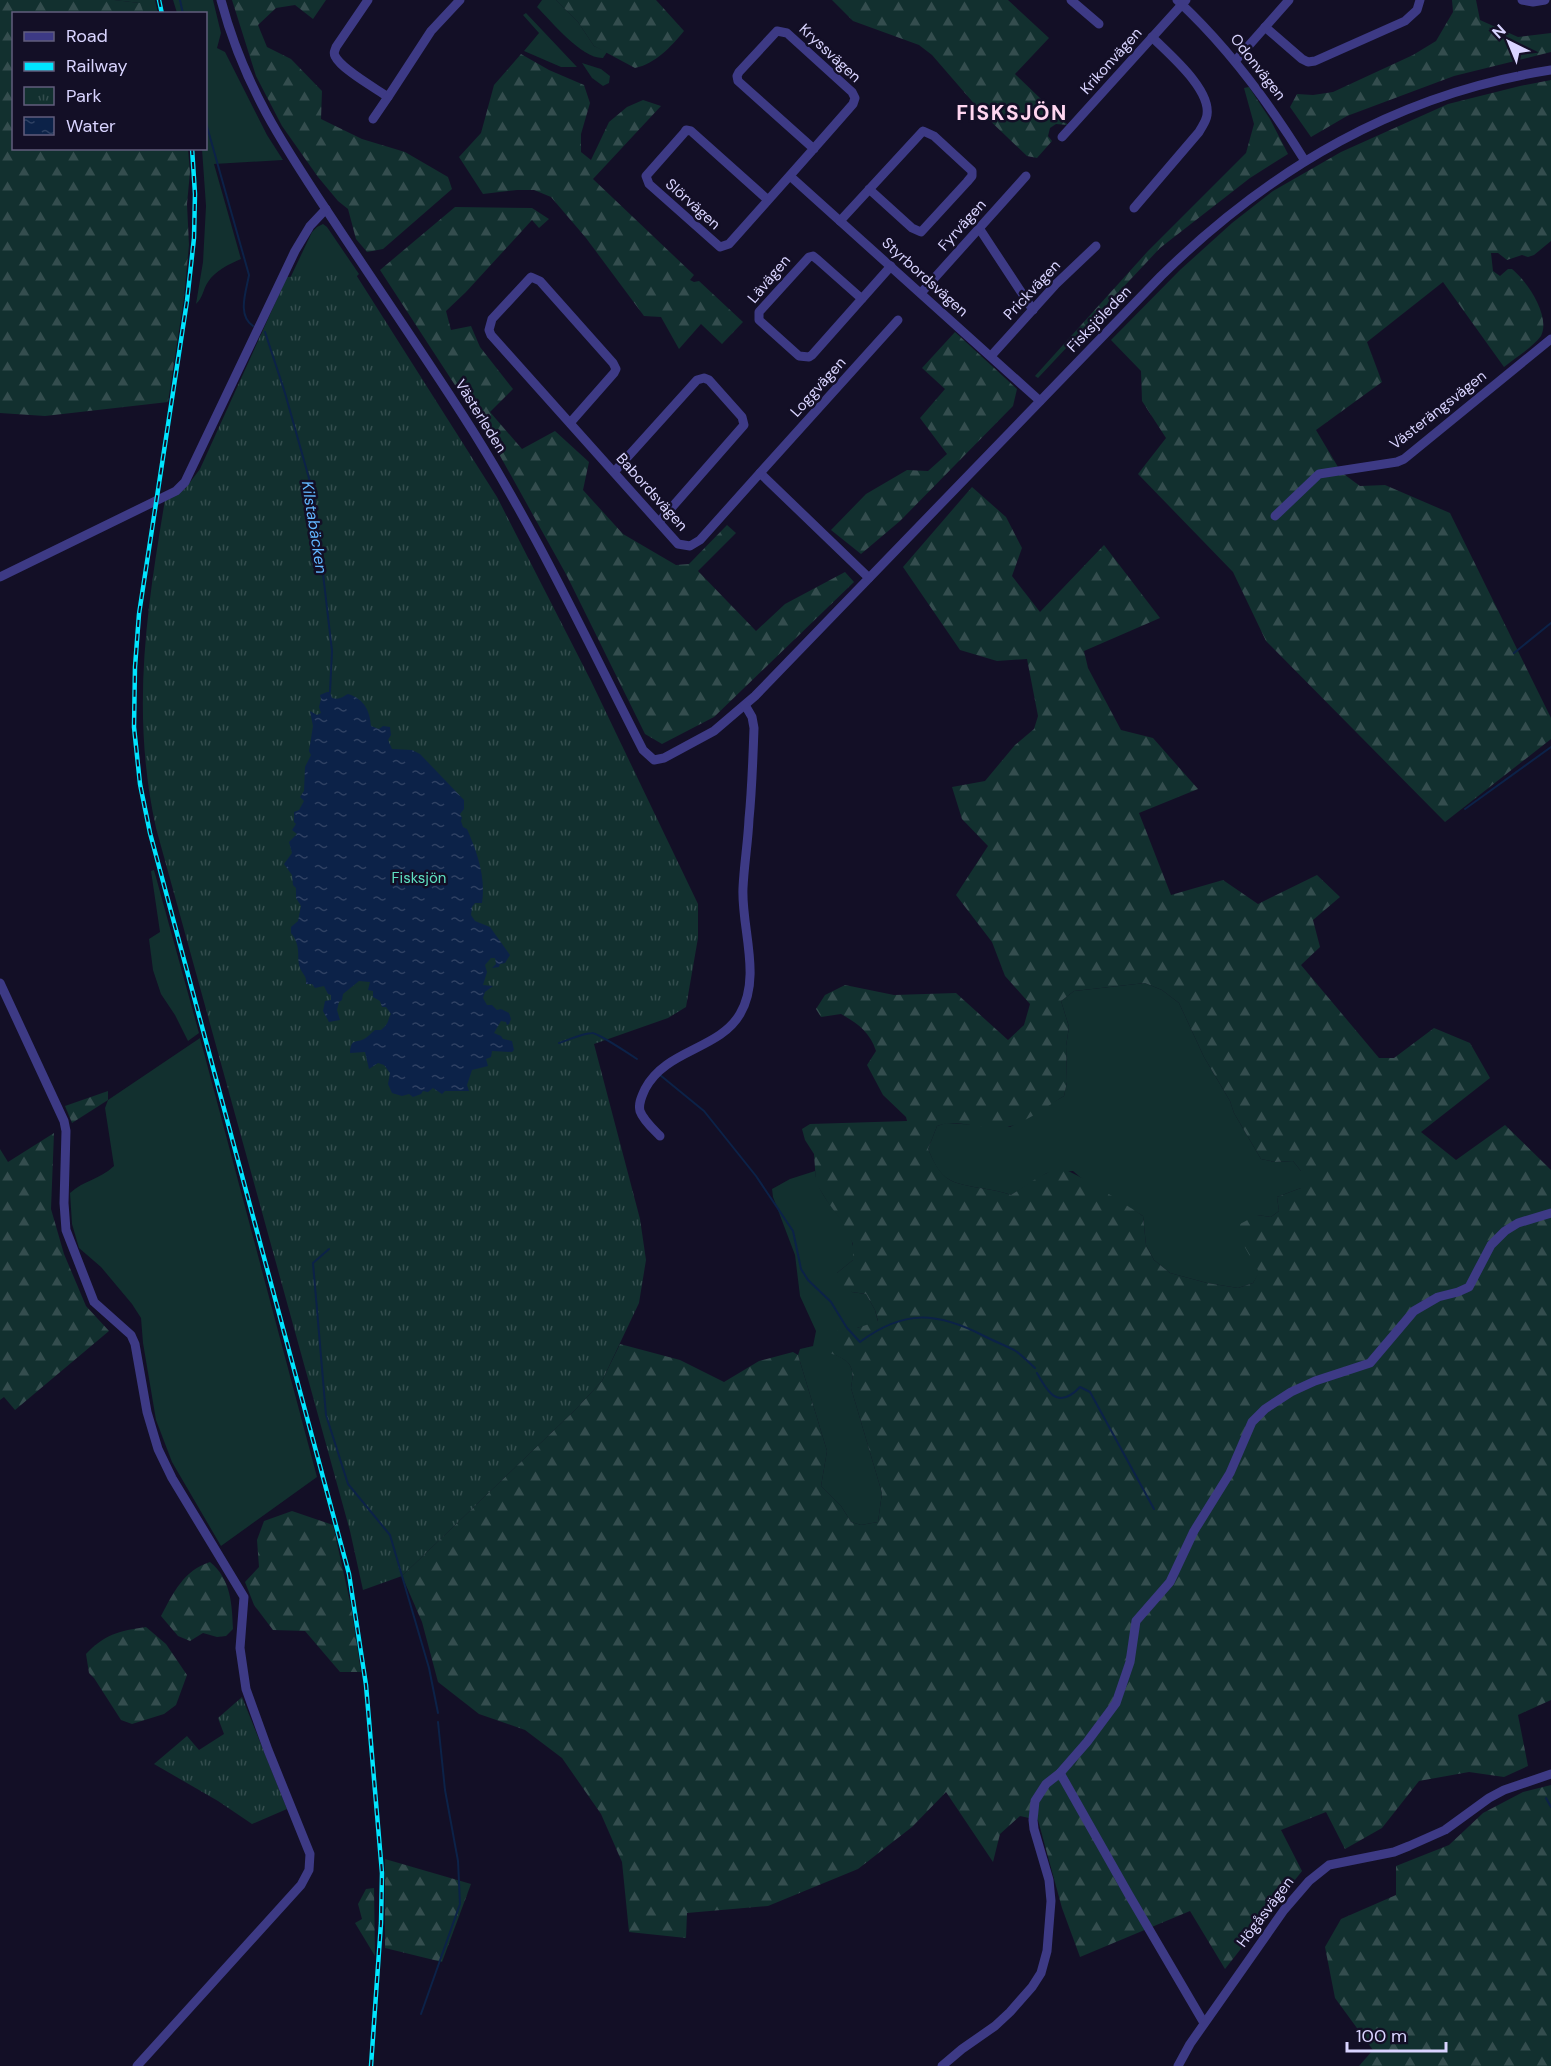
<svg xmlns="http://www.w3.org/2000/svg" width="1551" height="2066" viewBox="0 0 1551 2066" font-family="'DM Sans',sans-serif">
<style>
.grass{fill:#12302f}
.forest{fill:url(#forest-firs);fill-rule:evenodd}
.park{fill:url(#park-tufts)}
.water{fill:url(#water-ripples)}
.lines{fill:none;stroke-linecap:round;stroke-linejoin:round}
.stream{stroke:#0c2248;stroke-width:2}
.minor{stroke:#3d3a85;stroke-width:9}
.rail-casing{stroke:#00e5ff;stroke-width:4.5}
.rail{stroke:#130f26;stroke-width:2;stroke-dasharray:7;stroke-linecap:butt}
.labels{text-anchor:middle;stroke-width:5;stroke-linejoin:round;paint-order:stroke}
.street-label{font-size:15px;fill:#d9d4ff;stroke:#130f26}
.park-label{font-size:15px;fill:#5fe0c0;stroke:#130f26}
.water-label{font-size:16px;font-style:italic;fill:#62b6ff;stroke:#130f26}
.district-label{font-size:21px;font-weight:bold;letter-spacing:1.5px;fill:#ffd6f0;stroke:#130f26}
</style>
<defs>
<pattern id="forest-firs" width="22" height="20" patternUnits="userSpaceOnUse" patternTransform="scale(1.5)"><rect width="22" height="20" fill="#12302f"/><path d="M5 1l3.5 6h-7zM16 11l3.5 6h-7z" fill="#344d4e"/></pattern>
<pattern id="park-tufts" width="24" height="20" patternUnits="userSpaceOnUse" patternTransform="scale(1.5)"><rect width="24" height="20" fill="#12302f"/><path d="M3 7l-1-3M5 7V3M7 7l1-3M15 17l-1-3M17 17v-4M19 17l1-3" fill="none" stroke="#344d4e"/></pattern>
<pattern id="water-ripples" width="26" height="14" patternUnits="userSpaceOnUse" patternTransform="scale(1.5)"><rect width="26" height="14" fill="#0c2248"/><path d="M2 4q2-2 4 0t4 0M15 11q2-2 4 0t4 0" fill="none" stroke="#2f4163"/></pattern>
</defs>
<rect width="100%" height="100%" fill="#130f26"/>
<g class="grass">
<polygon points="114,0 155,0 158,13 144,13 139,3"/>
<path d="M173,0h40l8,33 -4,15 8,4 42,83 16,25 -69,4 27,95c-12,5 -26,12 -33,23 -5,7 -5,16 -12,22l7,-42 3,-56 -4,-57 4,-1v-134l-29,-1z"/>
<path d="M542,0h14l22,22 16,24 13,6 -4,6c-21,1 -52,-37 -66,-51z"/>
<polygon points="526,13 577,67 561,67 524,51 539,33 523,15"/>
<polygon points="582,63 601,69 610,76 609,83 603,86 592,78"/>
<polygon points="323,224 327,227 359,274 354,279 283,293 312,232 317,227"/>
<polygon points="154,870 199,1033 188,1041 175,1015 161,994 153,970 149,939 160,932 151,871"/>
<path d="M1145,983l17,7 17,13 25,54 26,44 4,12 27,46 14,3 18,-1 8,10v17l-24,9 2,14 -8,6 -14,-2 3,57 -7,11 -15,5 -31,-5 -37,-10 -16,-13 -8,-15 -3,-29 -56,-33 -14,-12 -26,2 -36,22c-18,-7 -46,-7 -61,-15 -12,-6 -17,-20 -22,-31l9,-23 9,-3 64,4 54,-31 3,-14 -1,-36 3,-19 -8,-26 13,-10z"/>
<path d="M200,1038l117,439 -96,69 -49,-84 -16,-42 -13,-77 -2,-25 -9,-14 -31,-37 -22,-19 -7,-24 -2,-31c14,-13 29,-13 44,-27l-9,-58 3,-8z"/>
<path d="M815,1171c2,30 34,46 38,75 1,5 0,10 0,14l-16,13 15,19 14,2 9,16 3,12 -21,6 -26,25c20,8 24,13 20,35l31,105 -4,29 -17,3 -10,-3 -10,-16 -20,-20 6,-35 -29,-96 2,-6 13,-3 3,-15 -16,-35 -5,-41 -22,-58 -1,-8 18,-10z"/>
</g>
<g class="forest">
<polygon points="0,0 114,0 140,3 144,13 14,14 14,148 188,149 190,172 187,204 189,245 184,298 168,402 45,416 0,413"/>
<polygon points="232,0 326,0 313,19 295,5 276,8 258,25 267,47 291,59 322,91 321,119 362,139 405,152 448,177 452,189 383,249 367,252 356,239 348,209 338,201 318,177 282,126 256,76"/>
<path d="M556,0h100l28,31c-13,16 -29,33 -49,37l-41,-22 -16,-24z"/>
<polygon points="832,0 1008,0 1049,38 1015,74 1068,125 1056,124 1050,128 1048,136 1052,141 1037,158 1027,156 984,115 932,55 919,45 853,21"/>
<polygon points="1452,0 1476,0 1480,20 1518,37 1551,33 1551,52 1454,76 1347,116 1311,137 1290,107 1297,94 1313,95 1333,92 1413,55 1436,41 1453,12"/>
<polygon points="521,54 549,70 584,85 590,103 581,134 581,152 591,160 609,122 627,107 643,100 661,106 593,179 694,275 690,280 694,282 699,281 743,322 722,344 701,324 679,349 661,317 644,316 586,238 551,197 534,190 517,190 483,194 459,157 481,133 494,85"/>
<path d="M1551,80v161l-17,14 -6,2 -6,-2 -15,5 -9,-7h-7l2,18 7,5 8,-7h4c15,12 39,47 29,67 -9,12 -25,21 -37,31l-61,-85 -76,60 15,40 -66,48 25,42 19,14 25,-1 65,28 101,205v21l-106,83 -179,-181 -33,-69 -95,-98 28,-36 -24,-37 -1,-30 -30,-31 69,-70 52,-47 41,-32 68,-39 107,-48 72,-18z"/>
<polygon points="1249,87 1270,119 1288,154 1250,178 1160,248 1038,378 1035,376 1148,251 1246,153 1254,124 1244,88"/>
<polygon points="455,207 532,208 549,219 539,228 532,220 466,292 446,311 451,330 471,326 480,347 513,389 490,412 522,449 555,431 589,462 583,490 623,534 676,565 689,564 727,525 736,533 698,571 756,631 785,604 845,572 854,582 714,717 662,744 645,734 567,576 494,445 380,270"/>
<polygon points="955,332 1017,389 1013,406 900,521 861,554 831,530 866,494 907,470 928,471 947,454 920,418 945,389 922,368"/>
<path d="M972,487l34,30 16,31 -10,28 28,36 64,-67 56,73 -76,33 4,17 33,62 32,8 45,51 -59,24 32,82 52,-15 35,24 59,-29 23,22 -27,23 7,27 -19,18 78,93h15l40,-30 36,15 20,35 -69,54 35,28 49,-35 46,45v530l-33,15 10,51 -24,11 -35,-5 -50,9 -37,47 -37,21 -19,-37 -45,18 21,41 -77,98 -35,-58 -110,46 -18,-49 -24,-88 -18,-4 -20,18 -7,28 -47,-70 -34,35 -54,42 -90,37 -81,7 -1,25 -57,-6 -7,-70 -21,-48 -39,-56 -37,-28 -46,-16 -41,-32 -16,-60 -20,-46 173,-166 27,-29 18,-37 60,16 44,22 35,-21 34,-9 5,3 29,96 -6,35 20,20 10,16 10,3 17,-3 4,-29 -31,-105c4,-22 0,-27 -21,-35v-9l11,-19 16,3 21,-7 -3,-11 -9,-16 -14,-2 -17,-8 2,-11 16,-13v-16l-10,-21 -16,-22 -11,-18 -2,-29 -9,-14 -3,-11 8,-5 97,-3 -1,-4 -23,-22 -16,-30 9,-14c-6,-19 -19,-28 -35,-37l-20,3 -5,-8 9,-14 20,-10 49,10 62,-2 52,47 16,-15 6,-21 -25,-28 -13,-34 -36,-47 32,-49 -26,-27 -10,-32 33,-6 30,-36 19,-16 4,-13 -11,-57 -30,2 -37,-11 -57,-83zM1145,983l17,7 17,13 25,54 26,44 4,12 27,46 14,3 18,-1 8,10v17l-24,9 2,14 -8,6 -14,-2 -17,9 -1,13 20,35 -6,11 -15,5 -31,-5 -37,-10 -16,-13 -8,-15 -3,-29c-11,-8 -75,-49 -82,-47 -18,2 -35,17 -50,26 -18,-7 -46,-7 -61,-15 -11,-6 -17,-20 -22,-31l9,-23c24,-9 50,8 74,0 17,-5 38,-21 53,-30l3,-14 -1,-36 3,-19 -8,-26 13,-10z"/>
<polygon points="108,1091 108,1100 72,1123 65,1106"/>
<polygon points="54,1133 51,1209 64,1254 86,1306 109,1331 15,1410 4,1397 0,1400 0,1149 8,1162"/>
<polygon points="292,1511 333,1525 351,1606 361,1672 340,1672 305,1631 273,1630 254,1605 245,1582 259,1567 257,1540 264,1521"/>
<path d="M210,1562c21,17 22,42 23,67l-7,7 -9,1 -14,-4 -13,8 -12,-5 -17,-20c12,-23 23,-46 49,-54z"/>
<path d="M146,1627l20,17 21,31 -11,30 -12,9 -32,10 -11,-4 -27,-42 -5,-5 -3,-19c19,-20 33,-23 60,-27z"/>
<polygon points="1551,1785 1551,2066 1359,2066 1373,2050 1335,1998 1325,1947 1341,1919 1396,1895 1396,1866 1449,1845 1483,1813 1523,1792"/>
<polygon points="385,1859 471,1884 442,1962 385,1948"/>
<polygon points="374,1888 375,1956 355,1923 362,1919 358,1904 366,1889"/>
</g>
<g class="park">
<path d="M353,270l144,227 94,184 107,223v34l-12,69 -18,11 -74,26 46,175 6,41 -7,43 -37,78 -27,29 -173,166 -39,14 -13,-59 -194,-703c-25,-114 -10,-215 9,-328l20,-11 15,-20 87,-192 58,-3z"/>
<polygon points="242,1697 287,1809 252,1824 218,1801 154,1764 187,1736 199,1750 224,1734 218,1718"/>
</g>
<path class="water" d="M327,692h3l2,6c8,2 10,-1 16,-4 17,5 22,18 23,32l8,3 4,-3 7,1 1,8 -3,5 4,9 20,1 8,4 44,46v9l-4,5 2,4 -1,3 2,6 4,2c10,23 19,48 15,74h-7l-3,4 -1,8 4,6 15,6 20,28 -5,8 -5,1 -1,3 -7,1 4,-4 -1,-6h-4l-6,7 2,7 -4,13 10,1 -8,6 -2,6 4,7h5l5,5 4,-1 8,4 2,6 -2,5 -2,1 -1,-3 -5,-1 -7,12 7,3 2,3 9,2 2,9 -2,2 -20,-1 -1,6 -5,2 2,7 -16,4 -5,15 2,6h-24l-3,3 -9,-6 -5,4 -5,-1 -2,3 -8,3 -4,-3 -7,2 -10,-3 -4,-9 2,-11 -6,-8 -6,-2 -9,6 -4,-17 -15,1c1,-17 7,-8 17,-16 3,-2 5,-5 8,-7h6c9,-7 6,-10 10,-16l-5,-7h-4l-2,-6 -7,-4v-6l-5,-1 2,-8 -11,-1 -16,13 -1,6 -3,2 -2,8 3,10 -11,2 -6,-11 2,-10 6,-1v-5l-3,-1 -4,-8 -9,2 -3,-4h-6c1,-8 -3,-9 -6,-16 -4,-12 2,-21 -9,-35v-6l7,-6 3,-15 -5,-8v-10l-3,-3 -1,-10 -8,-11 8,-11 -3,-11 8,-8 -5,-4 4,-6 -2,-2v-10l5,-2 5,-9 -4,-4 4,-6 1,-24 6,-12 -2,-4 4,-25 -3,-15 7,4 4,-2 -2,-6 2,-8 -1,-4z"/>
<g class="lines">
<g class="stream">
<polyline points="180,0 183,14"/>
<path d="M206,123l43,152c-3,17 -12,40 4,51"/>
<polyline points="265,332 285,393 314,496 332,651 330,692"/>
<polyline points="1514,653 1551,623"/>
<polyline points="1465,809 1551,747"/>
<path d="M559,1043c9,-3 25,-10 33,-10 4,-1 39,22 45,26"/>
<path d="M660,1075l44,36 52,65 37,55 8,38 7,11 23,22 16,26 13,14c44,-33 77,-30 124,-6 10,5 20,9 30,14 7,4 14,12 21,18"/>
<polyline points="329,1249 313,1263 326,1415 348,1484 390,1535 429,1668 438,1713"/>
<path d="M1037,1373c11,20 21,37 43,14l10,5 64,117"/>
<polyline points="1546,1798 1551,1807"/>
<polyline points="421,2014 460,1904 458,1861 445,1790 438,1722"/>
</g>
<g class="minor">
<path d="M221,0c24,91 67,152 118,229 41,62 83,123 123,185 70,108 123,223 181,336l11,10 10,-2 50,-27 41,-35 406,-420c110,-108 236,-182 390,-206"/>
<path d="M368,0l-32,47c-1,4 -3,5 -1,9 6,13 40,32 53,41l43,-66 29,-31"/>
<polyline points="1071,0 1099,24"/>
<path d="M1177,0c51,47 91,101 128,161"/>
<polyline points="1522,0 1533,2 1545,0"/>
<polyline points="1265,27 1302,59 1308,62 1315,61 1405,21 1417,10 1420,0"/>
<polyline points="1236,60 1289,0"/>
<polyline points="373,119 388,97"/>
<polyline points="1062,137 1186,0"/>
<polyline points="790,176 1040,401"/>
<path d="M768,200l-77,-69 -5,-1 -2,3 -38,43 3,8 71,63 9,-3c41,-46 83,-93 124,-140l2,-6 -3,-6 -65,-59 -10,-2 -38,41 -2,4 1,5 76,68"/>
<path d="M1134,208l65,-76c3,-6 7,-10 8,-17 4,-26 -37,-60 -55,-78"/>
<polyline points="840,221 923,131 934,136 972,171 972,176 967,182 921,232 912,228 869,189"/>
<polyline points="979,228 1033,310"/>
<polyline points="921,293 1026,176"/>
<polyline points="862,299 818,260 813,256 809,257 759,312 759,320 799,356 809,357 812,355 891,266"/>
<polyline points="991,356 1056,284 1096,246"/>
<polyline points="570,423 614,373 616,369 613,363 540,281 531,277 492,319 489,330 491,335 678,544 690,546 700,540 760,473 869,578"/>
<polyline points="614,472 697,380 704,378 709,380 742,417 744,425 659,522"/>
<polyline points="760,473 898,320"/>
<polyline points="1275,516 1319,474 1397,462 1404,459 1551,339"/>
<polyline points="0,577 176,491 185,482 295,251 310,226 326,209"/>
<polyline points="0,983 64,1121 66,1131 64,1203 66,1230 94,1302 131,1335 135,1344 147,1412 158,1449 172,1478 244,1597 240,1648 246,1689 268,1750 310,1854 309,1870 301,1885 137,2066"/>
<path d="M660,1136c-7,-7 -17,-16 -20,-25 -2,-8 2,-15 5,-22 21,-40 74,-39 95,-75 22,-37 1,-87 3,-126 1,-23 5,-46 6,-69 3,-30 4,-61 5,-91l-2,-11 -7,-12"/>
<polyline points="1060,1773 1129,1895 1204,2023"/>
<polyline points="942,2066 962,2049 995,2026 1010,2012 1032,1987 1041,1973 1047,1951 1051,1901 1049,1880 1034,1829 1033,1820 1035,1801 1046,1784 1060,1773 1087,1742 1116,1703 1130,1662 1136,1621 1170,1582 1194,1531 1230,1473 1252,1422 1265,1409 1291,1392 1315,1381 1370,1363 1414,1311 1438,1297 1458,1292 1469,1287 1491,1245 1505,1231 1518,1223 1551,1213"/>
<polyline points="1178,2066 1190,2044 1284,1910 1309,1881 1329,1865 1394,1852 1409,1846 1445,1830 1489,1798 1504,1790 1551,1774"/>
</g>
<defs>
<g id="rail">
<polyline points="159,0 162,14"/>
<polyline points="192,148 195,194 194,238 187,301 139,614 135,667 134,727 140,784 150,833 349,1574 366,1685 382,1873 381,1923 371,2066"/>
</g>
</defs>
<use href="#rail" class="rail-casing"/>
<use href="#rail" class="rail"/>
</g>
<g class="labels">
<g class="street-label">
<text transform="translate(830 53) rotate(43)" y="5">Kryssvägen</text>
<text transform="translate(1111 61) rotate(-48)" y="5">Krikonvägen</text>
<text transform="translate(1258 67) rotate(52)" y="5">Odonvägen</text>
<text transform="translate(693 204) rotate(42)" y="5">Slörvägen</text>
<text transform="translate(962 225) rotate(-48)" y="5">Fyrvägen</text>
<text transform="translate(925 277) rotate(42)" y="5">Styrbordsvägen</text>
<text transform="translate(769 279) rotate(-50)" y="5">Lävägen</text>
<text transform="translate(1032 290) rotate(-47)" y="5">Prickvägen</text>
<text transform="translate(1099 319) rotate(-46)" y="5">Fisksjöleden</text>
<text transform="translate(818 387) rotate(-48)" y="5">Loggvägen</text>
<text transform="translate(1438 410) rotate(-38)" y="5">Västerängsvägen</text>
<text transform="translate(481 416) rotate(58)" y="5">Västerleden</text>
<text transform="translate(652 492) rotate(48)" y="5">Babordsvägen</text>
<text transform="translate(1265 1912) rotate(-53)" y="5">Högåsvägen</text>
</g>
<g class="park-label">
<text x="419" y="883">Fisksjön</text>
</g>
<g class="water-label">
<text transform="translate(315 527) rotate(81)" y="6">Kilstabäcken</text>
</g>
<g class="district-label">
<text x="1012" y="120">FISKSJÖN</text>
</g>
</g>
<rect x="12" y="12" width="195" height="138" fill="#130f26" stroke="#625e7d" stroke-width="1.5"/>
<rect x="24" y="32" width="30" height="9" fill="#3d3a85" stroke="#625e7d" stroke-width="1.5"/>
<text x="66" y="42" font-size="18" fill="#d9d4ff">Road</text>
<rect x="24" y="62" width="30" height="9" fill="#00e5ff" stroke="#625e7d" stroke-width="1.5"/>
<text x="66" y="72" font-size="18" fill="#d9d4ff">Railway</text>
<rect x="24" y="87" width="30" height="18" fill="url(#park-tufts)" stroke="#625e7d" stroke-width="1.5"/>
<text x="66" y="102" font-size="18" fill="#d9d4ff">Park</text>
<rect x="24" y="117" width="30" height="18" fill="url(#water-ripples)" stroke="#625e7d" stroke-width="1.5"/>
<text x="66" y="132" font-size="18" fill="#d9d4ff">Water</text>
<g transform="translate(1509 42) rotate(317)" stroke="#130f26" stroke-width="4.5" paint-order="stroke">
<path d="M0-4.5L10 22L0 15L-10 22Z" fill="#d9d4ff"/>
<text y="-9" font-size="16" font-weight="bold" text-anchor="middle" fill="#d9d4ff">N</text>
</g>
<path d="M1347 2042v9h99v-9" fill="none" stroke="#d9d4ff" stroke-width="3"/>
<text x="1356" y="2042" font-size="18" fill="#d9d4ff" stroke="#130f26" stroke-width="4.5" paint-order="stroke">100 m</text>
</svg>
